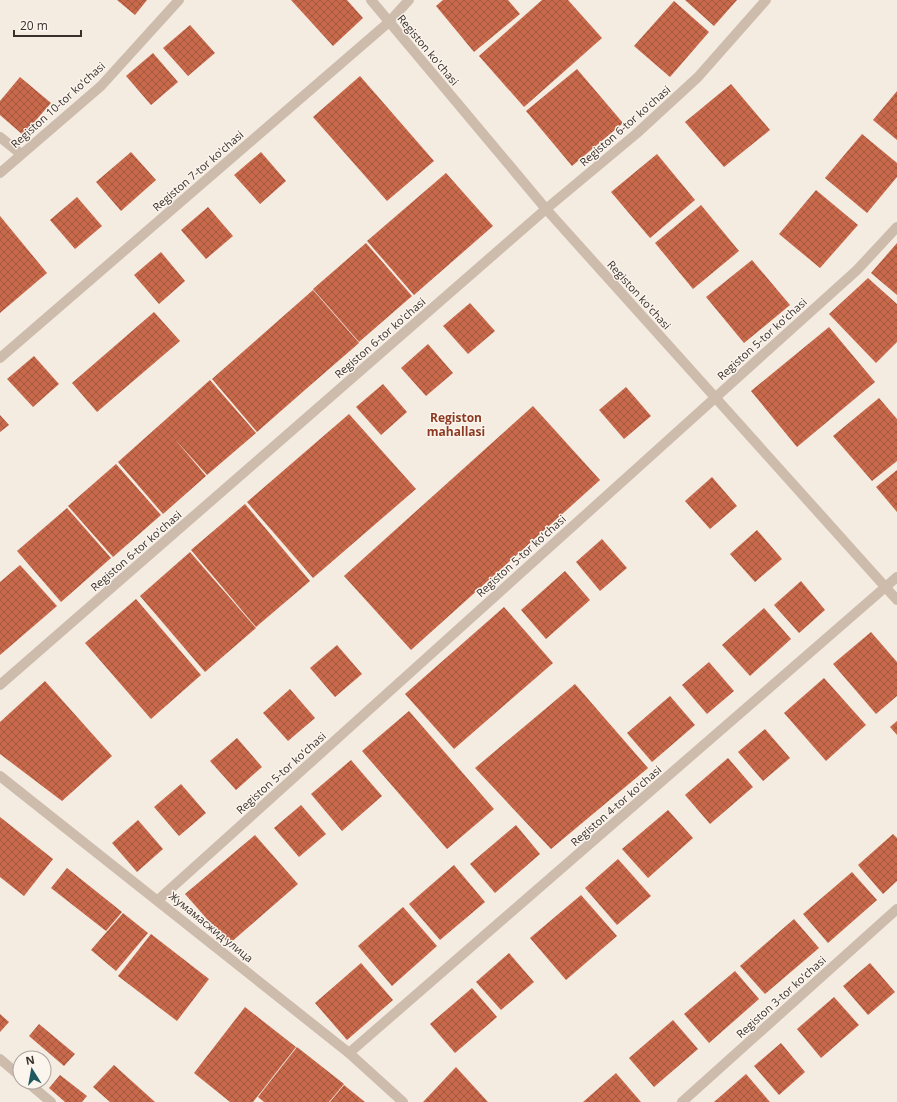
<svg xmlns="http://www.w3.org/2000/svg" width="897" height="1102" viewBox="0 0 897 1102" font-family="'Open Sans',sans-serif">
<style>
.building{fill:url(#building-cross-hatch)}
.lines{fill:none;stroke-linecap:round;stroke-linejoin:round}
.street{stroke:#cdbbac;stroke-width:10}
.labels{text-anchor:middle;stroke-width:3;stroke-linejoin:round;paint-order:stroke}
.street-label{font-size:11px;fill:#3b302b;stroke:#fbf5ee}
.neighbourhood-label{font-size:12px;font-weight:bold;fill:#8c3b22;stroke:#fbf5ee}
</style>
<defs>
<pattern id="building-cross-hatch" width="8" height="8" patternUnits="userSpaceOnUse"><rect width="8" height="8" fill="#c8694b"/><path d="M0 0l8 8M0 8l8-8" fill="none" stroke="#a4573f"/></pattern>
</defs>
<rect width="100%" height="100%" fill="#f4ebe1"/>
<g class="building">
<polygon points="117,0 147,0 135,15"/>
<polygon points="291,0 347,0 363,18 333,46"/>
<polygon points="443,0 508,0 520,14 474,52 436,6"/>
<polygon points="542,0 568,0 602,38 524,107 479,56"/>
<polygon points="685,0 737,0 714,26"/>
<polygon points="674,1 709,32 670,77 634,46"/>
<polygon points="190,25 215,53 188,76 163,48"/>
<polygon points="153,53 178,82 151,105 126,76"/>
<polygon points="577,69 623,123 572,166 526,111"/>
<polygon points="360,76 434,161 387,201 313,117"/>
<polygon points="20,77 51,103 23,135 0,115 0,101"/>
<polygon points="731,84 770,130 724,167 685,122"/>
<polygon points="897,91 897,140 873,120"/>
<polygon points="862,134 897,163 897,177 867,213 825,178"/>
<polygon points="131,152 156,180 121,211 96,182"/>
<polygon points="261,152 286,181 260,204 234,175"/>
<polygon points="657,154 695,200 650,238 611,192"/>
<polygon points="446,173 493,226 414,295 367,241"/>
<polygon points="816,190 858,225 820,268 779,234"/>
<polygon points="77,197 102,226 75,249 50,220"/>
<polygon points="701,205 739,251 693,289 655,243"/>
<polygon points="208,207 233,236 206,259 181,230"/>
<polygon points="0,216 47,273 0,313"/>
<polygon points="366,243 412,296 359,342 313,289"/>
<polygon points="897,243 897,295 871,273"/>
<polygon points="161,252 185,281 159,304 134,275"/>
<polygon points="752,260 790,305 744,343 706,297"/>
<polygon points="868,278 897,304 897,342 876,363 829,314"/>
<polygon points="313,290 359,343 306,389 272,350 306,389 257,432 212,379"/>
<polygon points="470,303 495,331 468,354 443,326"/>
<polygon points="154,312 180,341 97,412 72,383"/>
<polygon points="829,327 875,382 797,447 751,391"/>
<polygon points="428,344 453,373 426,396 401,368"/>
<polygon points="34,356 59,384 33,407 7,379"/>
<polygon points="210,380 256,433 207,475 173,437 206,476 163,514 118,462"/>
<polygon points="383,384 407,412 381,435 356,407"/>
<polygon points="626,387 651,416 624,439 599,410"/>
<polygon points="879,398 897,419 897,461 872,481 833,436"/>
<polygon points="533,406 600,480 411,650 344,576"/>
<polygon points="349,414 416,489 313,578 247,502"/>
<polygon points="0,415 9,425 0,432"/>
<polygon points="116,464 161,515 113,557 68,506"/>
<polygon points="897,470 897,512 876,487"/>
<polygon points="712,477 737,506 710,529 685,501"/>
<polygon points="245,504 310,581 256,627 191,550"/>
<polygon points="67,508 111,558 61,602 17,551"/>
<polygon points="757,530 782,559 755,582 730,554"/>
<polygon points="602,539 627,568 600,591 576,562"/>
<polygon points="190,552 256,628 205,672 140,596"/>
<polygon points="20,565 57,606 0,655 0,582"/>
<polygon points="565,571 590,600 546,639 521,610"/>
<polygon points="801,581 825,610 799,633 774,605"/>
<polygon points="136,599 201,675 151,719 85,643"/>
<polygon points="504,607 553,663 454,749 405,694"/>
<polygon points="764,608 791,639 750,676 722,645"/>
<polygon points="871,632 897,662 897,696 876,714 833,664"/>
<polygon points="337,645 362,674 335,697 310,668"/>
<polygon points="709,662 734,691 707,714 682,685"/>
<polygon points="824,678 866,725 826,761 784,713"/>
<polygon points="45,681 112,756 62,801 0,754 0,722"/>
<polygon points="575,684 648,768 551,849 475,768"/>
<polygon points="290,689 315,718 288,741 263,713"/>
<polygon points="670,696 695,725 652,762 627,733"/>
<polygon points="409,711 494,809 447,849 362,751"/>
<polygon points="897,721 897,735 890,727"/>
<polygon points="765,729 790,758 763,781 738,752"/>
<polygon points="237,738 262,767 236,790 210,761"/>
<polygon points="728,758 753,787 710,824 685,795"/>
<polygon points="351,760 382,796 342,831 311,794"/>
<polygon points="181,784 206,813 179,836 154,807"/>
<polygon points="301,805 326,834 299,857 274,828"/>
<polygon points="668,810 693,838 648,878 622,849"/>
<polygon points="0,817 53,859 24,896 0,877"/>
<polygon points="138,820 163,849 137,872 112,843"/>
<polygon points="516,825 540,854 495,893 470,864"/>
<polygon points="893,834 897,838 897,881 883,894 858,865"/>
<polygon points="255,835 298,884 229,944 185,894"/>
<polygon points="618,859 651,896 617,925 585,888"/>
<polygon points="454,865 485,902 440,940 409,904"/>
<polygon points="67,868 122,912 106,931 51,888"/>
<polygon points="852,872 877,900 828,943 803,914"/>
<polygon points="581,895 617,936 566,980 530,938"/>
<polygon points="403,907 437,946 392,986 358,946"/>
<polygon points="123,913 148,933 116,971 91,950"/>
<polygon points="794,919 819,948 765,994 740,966"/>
<polygon points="151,934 209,979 177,1021 118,976"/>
<polygon points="509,953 534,982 501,1010 476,982"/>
<polygon points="361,963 393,1000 347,1040 315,1003"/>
<polygon points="870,963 895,992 868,1015 843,986"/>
<polygon points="735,971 759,999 709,1043 684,1014"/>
<polygon points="472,988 497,1017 455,1053 430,1024"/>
<polygon points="834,997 859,1025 821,1058 797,1029"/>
<polygon points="245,1007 296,1047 253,1102 230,1102 194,1073"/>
<polygon points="0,1014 9,1022 0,1032"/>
<polygon points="673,1020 698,1049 654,1087 629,1058"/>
<polygon points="39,1024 75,1054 64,1066 29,1036"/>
<polygon points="781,1043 805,1072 779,1095 754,1066"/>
<polygon points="297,1047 344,1084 329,1102 264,1102 258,1097"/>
<polygon points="114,1065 155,1102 110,1102 93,1087"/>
<polygon points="456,1067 488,1102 423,1102"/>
<polygon points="616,1073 641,1102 583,1102"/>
<polygon points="746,1074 770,1102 714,1102"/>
<polygon points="60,1075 87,1096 82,1102 65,1102 49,1088"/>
<polygon points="344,1085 365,1102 330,1102"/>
</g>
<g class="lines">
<g class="street">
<polyline points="371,0 546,209 897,600"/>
<polyline points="0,137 21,154"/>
<polyline points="0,173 101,86 179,0"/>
<polyline points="0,358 389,22 409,0"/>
<polyline points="0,685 546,209 636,134 698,77 766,0"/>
<polyline points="0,776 349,1053 403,1102"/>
<polyline points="158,900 857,270 897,227"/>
<polyline points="349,1053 897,577"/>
<polyline points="0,1059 20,1076"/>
<polyline points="27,1082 51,1102"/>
<polyline points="682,1102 897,909"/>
</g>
</g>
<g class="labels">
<g class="street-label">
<text transform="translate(428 50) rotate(50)" y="4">Registon ko'chasi</text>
<text transform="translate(58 105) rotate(-42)" y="4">Registon 10-tor ko'chasi</text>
<text transform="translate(625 126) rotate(-41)" y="4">Registon 6-tor ko'chasi</text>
<text transform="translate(198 171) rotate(-41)" y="4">Registon 7-tor ko'chasi</text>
<text transform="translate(639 295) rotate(48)" y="4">Registon ko'chasi</text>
<text transform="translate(380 338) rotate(-41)" y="4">Registon 6-tor ko'chasi</text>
<text transform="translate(762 339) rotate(-42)" y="4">Registon 5-tor ko'chasi</text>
<text transform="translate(136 551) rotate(-41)" y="4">Registon 6-tor ko'chasi</text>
<text transform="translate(521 556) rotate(-42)" y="4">Registon 5-tor ko'chasi</text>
<text transform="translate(281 773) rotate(-42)" y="4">Registon 5-tor ko'chasi</text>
<text transform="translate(616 806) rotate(-41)" y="4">Registon 4-tor ko'chasi</text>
<text transform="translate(211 927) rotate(39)" y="4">Жумамасжид улица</text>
<text transform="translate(781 997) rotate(-42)" y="4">Registon 3-tor ko'chasi</text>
</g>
<g class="neighbourhood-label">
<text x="456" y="422">Registon<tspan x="456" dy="14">mahallasi</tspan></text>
</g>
</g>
<g transform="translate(32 1070) rotate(349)"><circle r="19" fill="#fbf5ee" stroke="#aea6a0"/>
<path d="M0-3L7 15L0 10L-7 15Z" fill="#1f5a5e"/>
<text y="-6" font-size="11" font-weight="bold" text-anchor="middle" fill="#3b302b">N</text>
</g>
<path d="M14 30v6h67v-6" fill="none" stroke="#3b302b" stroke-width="2"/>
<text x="20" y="30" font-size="12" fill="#3b302b" stroke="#fbf5ee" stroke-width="3" paint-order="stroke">20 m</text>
</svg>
